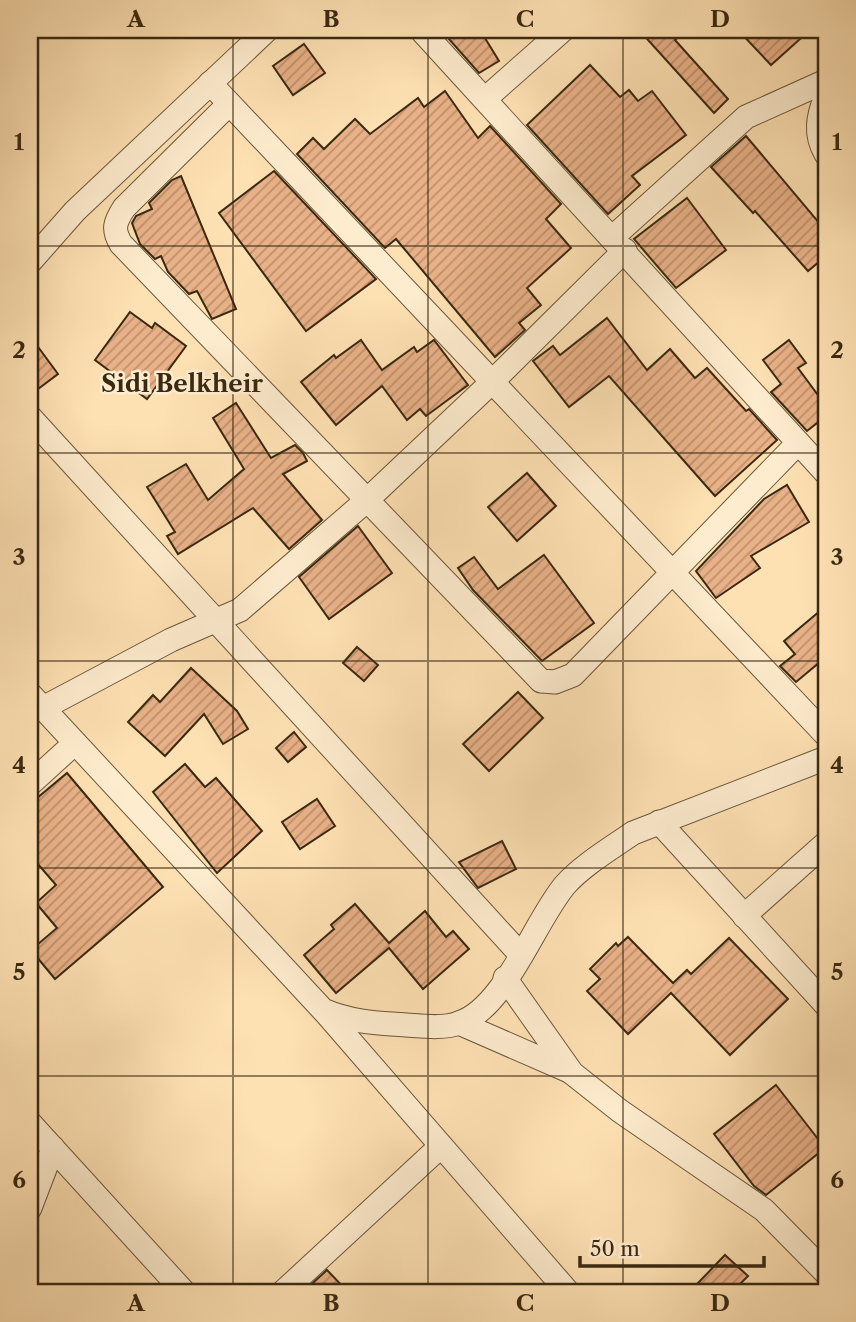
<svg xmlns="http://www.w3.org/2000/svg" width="856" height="1322" viewBox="0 0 856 1322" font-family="'Libre Caslon Text',serif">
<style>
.building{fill:url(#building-hatch);stroke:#3a2912;stroke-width:2}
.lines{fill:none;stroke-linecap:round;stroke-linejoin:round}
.minor-casing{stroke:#6b573a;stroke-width:25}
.minor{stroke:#feecce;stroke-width:23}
.grid{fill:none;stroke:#3a2912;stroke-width:2;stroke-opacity:0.55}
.labels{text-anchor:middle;stroke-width:5;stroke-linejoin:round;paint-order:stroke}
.neighbourhood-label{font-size:24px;font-weight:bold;fill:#3a2912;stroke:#feecce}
.neatline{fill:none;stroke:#3a2912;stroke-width:2.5}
.grid-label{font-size:23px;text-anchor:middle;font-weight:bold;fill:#3a2912}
</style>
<defs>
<pattern id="building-hatch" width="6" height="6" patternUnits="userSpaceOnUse" patternTransform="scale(1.75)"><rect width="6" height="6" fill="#e9b187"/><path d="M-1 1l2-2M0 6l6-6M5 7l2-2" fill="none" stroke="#be906d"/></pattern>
</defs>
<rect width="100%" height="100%" fill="#fee1b3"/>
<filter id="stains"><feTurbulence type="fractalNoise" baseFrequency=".00286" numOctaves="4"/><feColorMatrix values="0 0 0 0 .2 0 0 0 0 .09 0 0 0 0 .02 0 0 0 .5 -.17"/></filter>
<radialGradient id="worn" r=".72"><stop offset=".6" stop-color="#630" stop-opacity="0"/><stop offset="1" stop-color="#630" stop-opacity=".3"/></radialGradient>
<g class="building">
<polygon points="441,30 480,30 499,61 479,73"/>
<polygon points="639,30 687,30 675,40 728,99 714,113"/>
<polygon points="738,30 810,30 771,65"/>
<polygon points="304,44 325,73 293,95 273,66"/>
<polygon points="590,65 620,97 629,90 638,101 652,91 686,135 632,176 640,185 608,214 527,125"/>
<polygon points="445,91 478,138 490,126 561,204 546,219 571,248 527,288 541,305 519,323 525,330 495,357 396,239 385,248 297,154 313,138 324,149 355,119 370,134 418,98 424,107"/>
<polygon points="746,136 826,231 826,256 808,271 755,211 753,213 711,167"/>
<polygon points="274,171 376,279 306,331 219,213"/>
<polygon points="181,176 236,309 212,319 197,291 189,294 168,272 161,256 155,259 140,244 132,223 136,216 152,209 149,203 172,180"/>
<polygon points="687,198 726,250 676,288 634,239"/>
<polygon points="130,312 152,328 155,323 186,346 147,399 95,360"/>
<polygon points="607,318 647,370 670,349 695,378 707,368 746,411 749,409 777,440 715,496 609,376 569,407 533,361 553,346 560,355"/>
<polygon points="30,336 58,374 30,395"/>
<polygon points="361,340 382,370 414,347 417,352 434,340 468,385 426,416 420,409 407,420 382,386 336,425 301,382 334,355 336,358"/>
<polygon points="789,340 806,363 798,368 826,406 826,416 807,431 771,392 781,384 763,360"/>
<polygon points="236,403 271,458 295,445 303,453 307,461 283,474 322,520 289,549 253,508 178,554 167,536 175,532 147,487 186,464 208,500 244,469 213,418"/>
<polygon points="527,473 556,506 517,541 488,507"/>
<polygon points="787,485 809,522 751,556 760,568 716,598 696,571 764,499"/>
<polygon points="358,526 392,573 329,619 299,577"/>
<polygon points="544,555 594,623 542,661 473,590 458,568 474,557 498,589"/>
<polygon points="826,606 826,657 796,682 780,666 795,654 784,641"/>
<polygon points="357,647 378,665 364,681 343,663"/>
<polygon points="191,668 237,711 248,729 223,744 204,714 165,756 128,722 153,695 160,702"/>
<polygon points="518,692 543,718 489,771 463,744"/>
<polygon points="294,732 306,747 288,762 276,748"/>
<polygon points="185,764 205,787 216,778 262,831 217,873 153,792"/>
<polygon points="67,773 163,887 55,979 31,950 57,928 36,903 56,885 30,855 30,804"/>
<polygon points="317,799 335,826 300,849 282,822"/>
<polygon points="502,841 516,869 478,888 459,862"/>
<polygon points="355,904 389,943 425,911 446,937 453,931 469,949 423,989 389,948 336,993 304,955 334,929 331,925"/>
<polygon points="628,937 673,983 687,970 691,974 729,938 788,999 730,1055 671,993 628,1034 587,991 600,979 590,969 616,943 618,946"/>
<polygon points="776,1085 825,1148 766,1195 754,1186 714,1134"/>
<polygon points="725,1255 748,1276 732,1292 707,1292 698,1283"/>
<polygon points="327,1270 348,1292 303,1292"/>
</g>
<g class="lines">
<defs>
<g id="minor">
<polyline points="421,30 826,473"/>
<polyline points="210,83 826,735"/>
<path d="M826,96c-8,20 -12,38 0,58"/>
<polyline points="485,99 563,30"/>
<path d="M229,104l-105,104c-9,14 -12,21 -3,36l420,437 14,1 18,-7 225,-232"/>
<polyline points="613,237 746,117 826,81"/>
<polyline points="30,262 75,211 267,30"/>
<polyline points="30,417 520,954"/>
<path d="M30,694l293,316c27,12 54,13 83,15 16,1 38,4 53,-2 46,-15 75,-101 106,-138 18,-20 45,-36 68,-52l193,-75"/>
<polyline points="43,708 171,640 240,610 366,501 491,383 625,250"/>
<polyline points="30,784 75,743"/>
<polyline points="659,822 826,1005"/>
<polyline points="744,916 826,843"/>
<polyline points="505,978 572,1073 620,1111 764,1210 826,1273"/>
<polyline points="325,1012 568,1292"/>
<polyline points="459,1023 569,1071"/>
<polyline points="30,1123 184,1292"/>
<polyline points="30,1208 53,1148"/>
<polyline points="283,1292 441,1146"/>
</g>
</defs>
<use href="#minor" class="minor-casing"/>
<use href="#minor" class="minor"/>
</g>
<path class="grid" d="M233,30v1262M428,30v1262M623,30v1262M30,246h796M30,453h796M30,661h796M30,868h796M30,1076h796"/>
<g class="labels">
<g class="neighbourhood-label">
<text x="182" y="392">Sidi Belkheir</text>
</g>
</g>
<rect width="856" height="1322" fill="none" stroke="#fee1b3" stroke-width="77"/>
<path d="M580 1256v10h184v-10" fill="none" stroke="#3a2912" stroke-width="3.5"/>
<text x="590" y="1256" font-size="21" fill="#3a2912" stroke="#feecce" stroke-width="5" paint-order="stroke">50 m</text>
<rect x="38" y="38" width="780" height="1246" class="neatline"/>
<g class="grid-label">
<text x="136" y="27">A</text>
<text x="331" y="27">B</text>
<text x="525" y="27">C</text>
<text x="720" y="27">D</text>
<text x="19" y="150">1</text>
<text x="837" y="150">1</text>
<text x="19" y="358">2</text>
<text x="837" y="358">2</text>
<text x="19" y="565">3</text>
<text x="837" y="565">3</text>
<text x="19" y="773">4</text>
<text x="837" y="773">4</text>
<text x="19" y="980">5</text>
<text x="837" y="980">5</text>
<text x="19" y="1188">6</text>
<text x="837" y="1188">6</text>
<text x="136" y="1311">A</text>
<text x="331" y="1311">B</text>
<text x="525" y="1311">C</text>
<text x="720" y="1311">D</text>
</g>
<rect width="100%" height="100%" filter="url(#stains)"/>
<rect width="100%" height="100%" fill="url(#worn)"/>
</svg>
